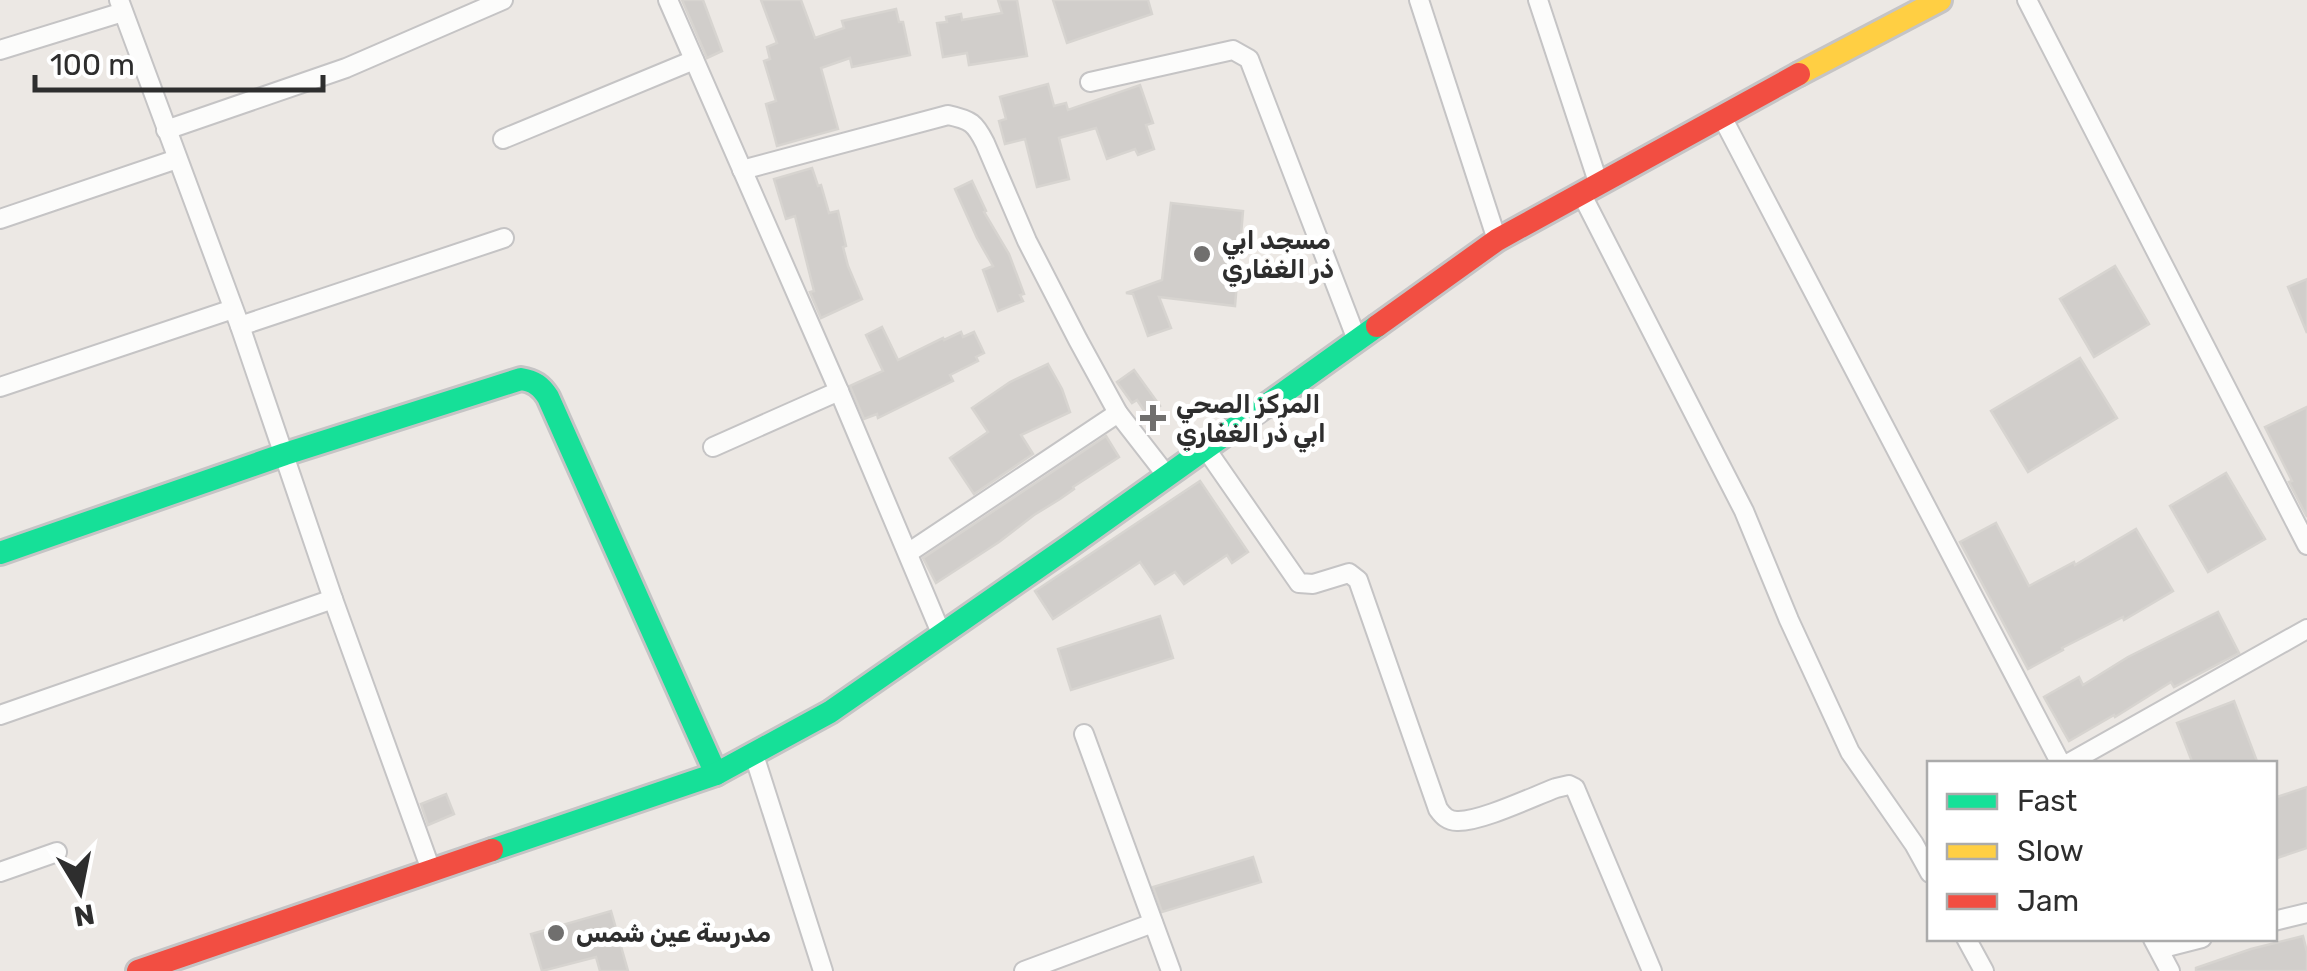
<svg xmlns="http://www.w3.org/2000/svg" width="2307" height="971" viewBox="0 0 2307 971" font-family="Rubik,Cairo,sans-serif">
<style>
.building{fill:#d1cecb;stroke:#d7d4d0;stroke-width:2.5}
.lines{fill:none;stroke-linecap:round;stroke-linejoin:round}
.street-casing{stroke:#c5c4c5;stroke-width:22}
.fast-casing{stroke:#c5c4c5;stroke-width:28}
.slow-casing{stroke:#c5c4c5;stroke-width:28}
.jam-casing{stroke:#c5c4c5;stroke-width:28}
.street{stroke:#fcfcfb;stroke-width:18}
.fast{stroke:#16e098;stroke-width:22}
.slow{stroke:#ffcf43;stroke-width:22}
.jam{stroke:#f24e42;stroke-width:22}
.poi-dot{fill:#706f6e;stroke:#fff;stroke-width:4}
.labels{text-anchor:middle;stroke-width:10;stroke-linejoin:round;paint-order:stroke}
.poi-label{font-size:25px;font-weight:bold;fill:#2e2e2e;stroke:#fff;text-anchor:start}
</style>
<rect width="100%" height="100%" fill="#ece8e4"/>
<g class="building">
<polygon points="682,0 703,0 722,51 707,58"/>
<polygon points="761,0 801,0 815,38 844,28 842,21 896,9 899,22 903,22 910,55 852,67 850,58 821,68 838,129 777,146 766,104 776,101 764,61 770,59 767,47 777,43"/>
<polygon points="998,0 1017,0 1027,56 969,65 967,53 943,57 937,23 947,22 946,17 961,14 962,20 1002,13"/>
<polygon points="1053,0 1148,0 1152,14 1067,43"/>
<polygon points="1048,84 1054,106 1066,103 1068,110 1140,85 1153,123 1146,125 1154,149 1138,155 1135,149 1107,159 1096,128 1059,138 1069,179 1037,187 1025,139 1005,144 999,121 1006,119 1000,97"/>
<polygon points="812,168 818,186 821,185 829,213 838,211 846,246 843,247 848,266 862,299 821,318 810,292 814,291 795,216 786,219 774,179"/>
<polygon points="972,181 986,211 984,212 1009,254 1024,294 1020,295 1023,301 998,311 983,270 993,266 977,238 955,189"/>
<polygon points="1171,203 1243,211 1235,306 1159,297 1171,328 1148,336 1133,294 1126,293 1162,280"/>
<polygon points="2115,266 2149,324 2094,357 2060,299"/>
<polygon points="2307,279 2307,333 2288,287"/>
<polygon points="882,327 898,360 943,338 944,340 961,332 963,337 974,332 984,353 976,357 978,361 950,375 953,381 878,418 877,414 864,419 850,386 883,371 866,335"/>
<polygon points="2080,358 2117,418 2028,472 1991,411"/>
<polygon points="1048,364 1062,389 1070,412 1021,435 1033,454 974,494 950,458 988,432 972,408 1010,382"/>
<polygon points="1134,370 1160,406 1147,415 1137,400 1132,403 1117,382"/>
<polygon points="2307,407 2307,517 2289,482 2292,481 2265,427"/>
<polygon points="1106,436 1119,457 1073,487 1074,489 1060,499 1034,515 999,542 936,583 923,558"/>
<polygon points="2226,473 2265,539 2208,572 2170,506"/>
<polygon points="1200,481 1248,552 1232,563 1227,555 1184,584 1175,572 1155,584 1140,562 1053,619 1035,591"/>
<polygon points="1996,523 2029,586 2074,562 2075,565 2136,529 2173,591 2124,620 2123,617 2062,648 2063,650 2028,669 1960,542"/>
<polygon points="2218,612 2239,653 2174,687 2171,682 2115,717 2114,715 2069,741 2044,697 2079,677 2083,685 2128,657"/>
<polygon points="1160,616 1173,658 1071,690 1058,649"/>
<polygon points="2234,701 2258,764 2193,764 2177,723"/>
<polygon points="2307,787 2307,848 2274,859 2274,798"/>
<polygon points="446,794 454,814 428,825 421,804"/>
<polygon points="1253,857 1261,882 1162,912 1153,887"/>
<polygon points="611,911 628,971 600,971 596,957 542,971 531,934"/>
<polygon points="2303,936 2307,952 2307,971 2196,971 2196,968 2251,949"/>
</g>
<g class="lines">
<defs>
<g id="street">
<polyline points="119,0 240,326 333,599 431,870"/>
<polyline points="668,0 839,391 941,633"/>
<polyline points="1419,0 1497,240"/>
<polyline points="1538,0 1599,185"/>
<polyline points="2027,0 2307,545"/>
<polyline points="0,50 123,12"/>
<polyline points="1090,82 1233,50 1249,59 1357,340"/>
<polyline points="1721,115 2061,764"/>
<polyline points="166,130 346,68 503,0"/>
<polyline points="503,139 694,60"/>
<path d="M742,170l206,-55c23,5 27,8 37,28l42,98 51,99 40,73 49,63"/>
<polyline points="1582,195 1744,511 1789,620 1850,752 1914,844 1930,873"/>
<polyline points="0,219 177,159"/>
<polyline points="240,326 504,238"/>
<polyline points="0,387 233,309"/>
<polyline points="713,447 839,391"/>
<path d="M1206,449l93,134 14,1 36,-11 9,7 80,229c5,7 10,12 19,12 23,1 75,-24 99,-33l13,-3 6,3 77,183"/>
<polyline points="908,553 1118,413"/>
<polyline points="0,715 333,599"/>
<polyline points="1084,734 1171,971"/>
<polyline points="754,755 823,971"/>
<polyline points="2067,764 2307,629"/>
<polyline points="0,872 57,852"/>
<polyline points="2274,921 2307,913"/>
<polyline points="1966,938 1984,971"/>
<polyline points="2153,939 2170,971"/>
<polyline points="2159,949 2202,938"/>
<polyline points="1024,971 1153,923"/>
</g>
<g id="fast">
<path d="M0,553l285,-99 236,-75c13,2 20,7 27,18l168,377"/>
<polyline points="492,850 716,774 830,712 1069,546 1377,326"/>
</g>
<polyline id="slow" points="1799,74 1940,0"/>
<g id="jam">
<polyline points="1377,326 1497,240 1799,74"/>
<polyline points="138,971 492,850"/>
</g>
</defs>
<use href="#street" class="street-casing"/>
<use href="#fast" class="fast-casing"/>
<use href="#slow" class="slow-casing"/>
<use href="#jam" class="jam-casing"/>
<use href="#street" class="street"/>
<use href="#fast" class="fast"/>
<use href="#slow" class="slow"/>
<use href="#jam" class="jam"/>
</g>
<g class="poi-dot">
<circle cx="1202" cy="254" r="10"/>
<path d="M1148 403h10v10h10v10h-10v10h-10v-10h-10v-10h10z"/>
<circle cx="556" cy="933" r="10"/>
</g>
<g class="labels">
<g class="poi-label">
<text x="1222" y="249">مسجد ابي<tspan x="1222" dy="29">ذر الغفاري</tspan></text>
<text x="1176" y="413">المركز الصحي<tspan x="1176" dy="29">ابي ذر الغفاري</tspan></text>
<text x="576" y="942">مدرسة عين شمس</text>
</g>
</g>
<rect x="1927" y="761" width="350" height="180" fill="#ffffff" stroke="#ababab" stroke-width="2.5"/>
<rect x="1947" y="794" width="50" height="15" fill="#16e098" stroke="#ababab" stroke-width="2.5"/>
<text x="2017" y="811" font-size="30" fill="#2e2e2e">Fast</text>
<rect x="1947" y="844" width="50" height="15" fill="#ffcf43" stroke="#ababab" stroke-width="2.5"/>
<text x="2017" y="861" font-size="30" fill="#2e2e2e">Slow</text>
<rect x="1947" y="894" width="50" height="15" fill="#f24e42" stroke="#ababab" stroke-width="2.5"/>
<text x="2017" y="911" font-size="30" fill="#2e2e2e">Jam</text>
<g transform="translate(80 891) rotate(170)" stroke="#ffffff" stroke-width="8" paint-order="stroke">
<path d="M0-8L18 38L0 25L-18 38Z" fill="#2e2e2e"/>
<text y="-15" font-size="28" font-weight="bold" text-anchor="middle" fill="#2e2e2e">N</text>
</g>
<path d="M35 75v15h288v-15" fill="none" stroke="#2e2e2e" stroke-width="5"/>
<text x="50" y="75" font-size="30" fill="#2e2e2e" stroke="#ffffff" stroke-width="8" paint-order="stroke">100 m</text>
</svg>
